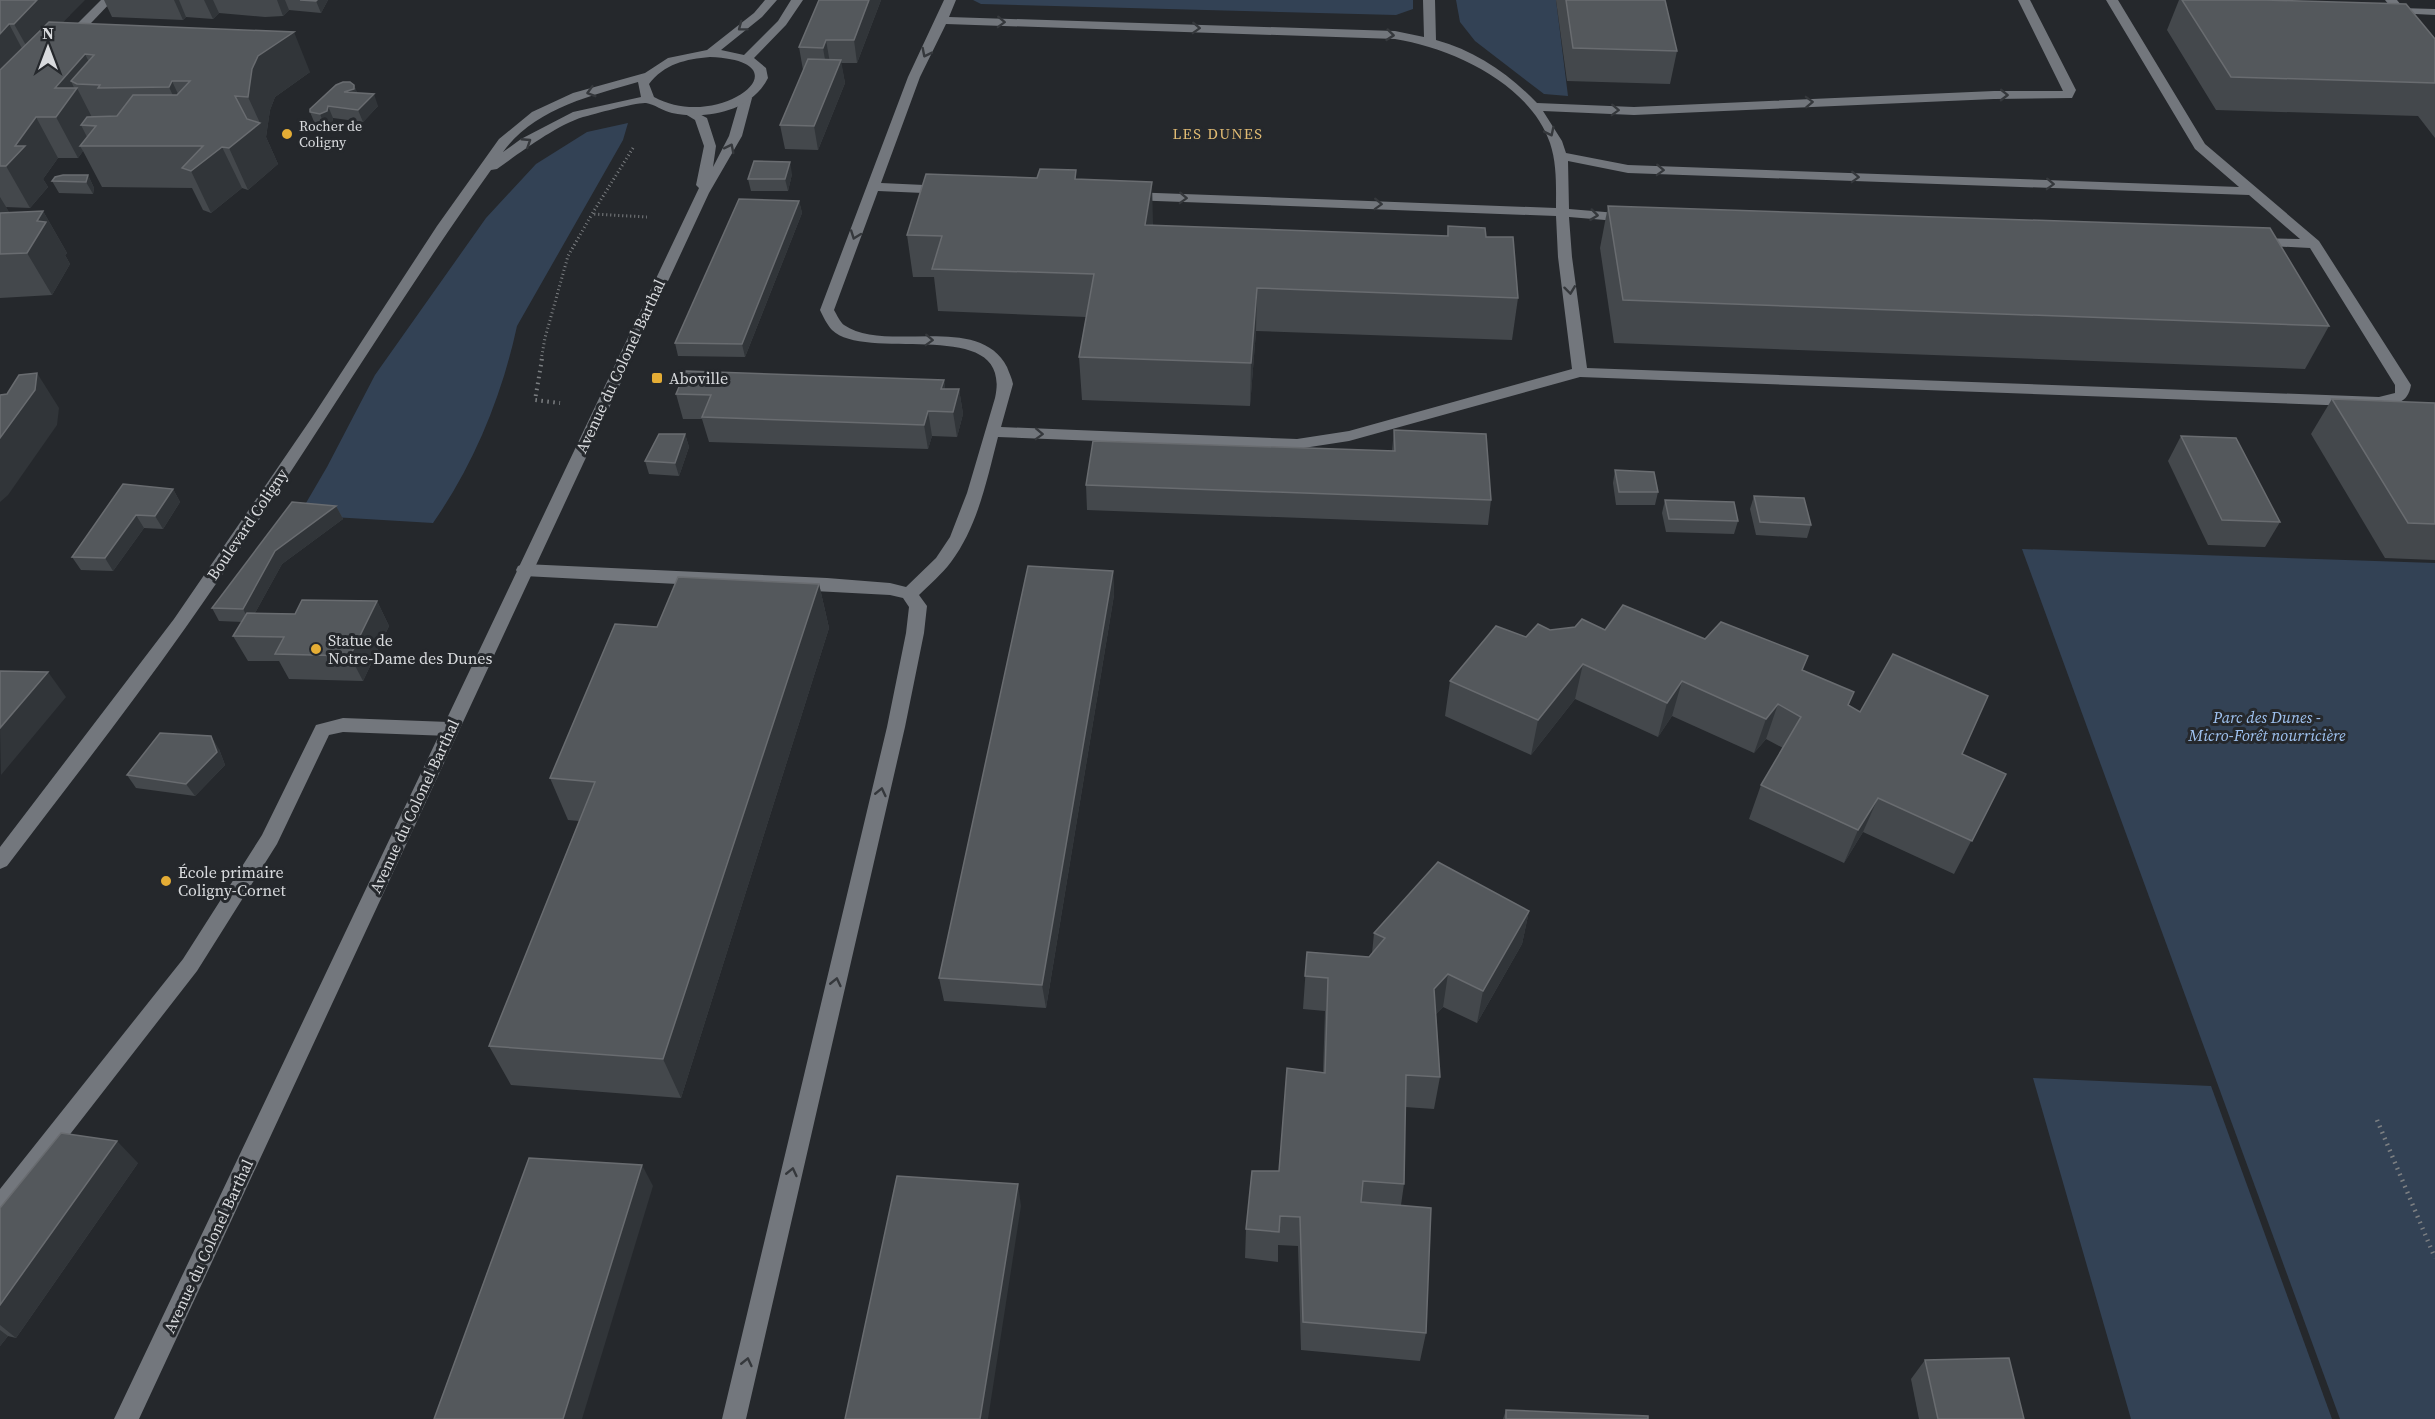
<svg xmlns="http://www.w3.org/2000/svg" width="2435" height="1419" viewBox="0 0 2435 1419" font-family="'Source Serif 4',serif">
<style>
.green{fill:#334255}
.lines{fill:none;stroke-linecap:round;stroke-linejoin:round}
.path-far2{stroke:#7c7f82;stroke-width:3;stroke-dasharray:1 3;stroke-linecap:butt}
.path-far1{stroke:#7c7f82;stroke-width:4;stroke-dasharray:1.5 4.5;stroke-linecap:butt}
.path{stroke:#7c7f82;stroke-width:4.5;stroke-dasharray:1.5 5;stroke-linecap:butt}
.service{fill:#73777d;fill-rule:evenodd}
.minor{fill:#73777d;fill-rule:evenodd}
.tertiary{fill:#73777d;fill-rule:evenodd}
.wall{fill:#44484c}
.shaded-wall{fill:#313539}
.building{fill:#54585c;stroke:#696c70;stroke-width:1.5}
.oneway{stroke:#35383c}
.poi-dot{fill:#e5ad35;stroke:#25282c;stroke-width:2}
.labels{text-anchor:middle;stroke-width:6;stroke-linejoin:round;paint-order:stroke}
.far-poi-label{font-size:14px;fill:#d9dbde;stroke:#25282c;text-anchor:start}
.far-neighbourhood-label{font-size:15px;letter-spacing:1.5px;fill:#e1bb73;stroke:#25282c}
.street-label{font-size:16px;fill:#d9dbde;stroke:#25282c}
.poi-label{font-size:16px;fill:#d9dbde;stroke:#25282c;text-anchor:start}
.park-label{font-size:16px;font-style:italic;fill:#a0c3f1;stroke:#25282c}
</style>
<rect width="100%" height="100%" fill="#25282c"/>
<g class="green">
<polygon points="973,0 1413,0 1413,9 1396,15 981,4"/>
<polygon points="1456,0 1556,0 1568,96 1544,94 1475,41 1460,22"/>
<path d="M628,123l-5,17 -106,186c-15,70 -43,138 -84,197l-134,-8 28,-48 48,-92 111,-157 50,-54 51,-32z"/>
<polygon points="2022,549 2435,563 2435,1419 2340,1419"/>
<polygon points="2033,1078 2211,1086 2332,1419 2131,1419"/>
</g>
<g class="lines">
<g class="path-far2">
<polyline points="633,148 592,214 647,217"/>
<polyline points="541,360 545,338 568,256 592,214"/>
</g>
<polyline class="path-far1" points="542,359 535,400 560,403"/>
<polyline class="path" points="2377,1120 2435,1258"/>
<g class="service">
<path d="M944,0h12l-7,17 446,14 29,6 -1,-37h12l1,40c40,11 73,34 101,63l97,4 360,-16h69l-45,-91h12l46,90 -4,8 -78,1 -360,16 -91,-4 19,30 4,12 62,12 611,22 -44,-38 -89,-149h12l87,144 114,97 92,144c-3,19 -16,19 -32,22l-799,-30 -231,64 -52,8 -299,-12c-11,42 -20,89 -47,125 -9,12 -21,22 -32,33l8,11 -3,27 -19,94 -159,692h-24l165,-692 19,-94 3,-26 -6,-9 -13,-3 -366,-19 -6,-2 -2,-4 2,-4 6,-2 303,14 63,5 16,4 30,-29 14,-21 17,-44 28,-95c19,-85 -128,-34 -163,-68 -5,-5 -9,-14 -12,-20l88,-233zM946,24l449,15c57,9 135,45 155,104 7,21 6,43 6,65l-427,-16 -7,4 7,4 427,16 2,41 14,112 -223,62 -52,8 -296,-12 12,-43c-1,-6 -4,-11 -6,-17 -28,-55 -122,-13 -163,-42 -4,-3 -7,-10 -10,-15l44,-119 68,3 7,-4 -7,-4 -65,-3 39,-106zM1568,161l60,12 621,22 51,44 -44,-1 -7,4 2,3 59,3 85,137v8l-16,4 -792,-29 -15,-111 -3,-40 60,5 7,-4 -7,-4 -60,-5z"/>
<polygon points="2400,8 2435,9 2435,15 2396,13 2394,11"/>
<polygon points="343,718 449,722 455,724 458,729 455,734 449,736 343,732 329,735 277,844 197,971 8,1214 0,1218 0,1189 183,959 262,835 316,725"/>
</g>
<g class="minor">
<polygon points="101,0 113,0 72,43 64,43 64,37"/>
<polygon points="2385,0 2397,0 2435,46 2435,58 2431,57"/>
<polygon points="746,94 752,98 742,136 709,193 139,1419 114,1419 699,188 696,185 704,146 695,120 682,112 688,108 707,118 716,146 713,167 729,136 740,98"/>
</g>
<path class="tertiary" d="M765,0h12l-15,17 -41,33 23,5 34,-34 13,-21h12l-17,25 -32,33 12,10 2,10c-17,34 -62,42 -96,35 -9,-2 -18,-9 -26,-10 -9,-1 -52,11 -63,14 -28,9 -62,35 -86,52l-6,1c-106,149 -199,307 -305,457 -57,81 -119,160 -179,239l-7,3v-22l174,-228 139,-203 124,-190 62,-87 33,-27 41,-19 72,-20 23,-15 39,-8 47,-37zM710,57c101,4 9,76 -56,40l-5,-13c15,-20 37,-25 61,-27zM638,82l3,15 -68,15 -52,27 -18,13c31,-43 87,-56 135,-70z"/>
</g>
<g class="wall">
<polygon points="0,0 70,15 62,22 310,72 275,97 270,110 266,137 278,164 248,190 242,188 211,213 203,210 192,188 102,187 83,151 78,158 58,158 43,179 48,187 30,208 6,207 9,213 43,211 67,253 65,255 70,264 52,295 0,298"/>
<polygon points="104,0 328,0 321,13 289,10 283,16 265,17 219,13 213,19 186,17 183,20 112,17"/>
<polygon points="819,0 881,0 857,63 841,63 845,83 818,150 785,149 780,125 804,70 803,70 799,47"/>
<polygon points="1556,0 1665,0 1677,51 1670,84 1567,81"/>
<polygon points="2179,0 2265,0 2435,39 2435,138 2418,116 2216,110 2167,30"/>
<polygon points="354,85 357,93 378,106 363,122 333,118 332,123 325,127 315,124 310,112"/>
<polygon points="792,174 788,191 751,191 748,179"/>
<polygon points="88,175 94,188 93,194 59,193 52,181"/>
<polygon points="1077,180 1153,224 1153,226 1447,236 1448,226 1486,237 1518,298 1512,340 1256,331 1250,406 1082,400 1079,357 1086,317 938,311 934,277 913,277 907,235"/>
<polygon points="799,201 802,213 745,357 678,356 675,343"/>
<polygon points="1608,206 2329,326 2305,369 1614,343 1600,248"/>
<polygon points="944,380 945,389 959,389 963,414 957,437 932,436 928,449 709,442 702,419 683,419 676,394"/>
<polygon points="2332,399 2435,403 2435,560 2385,558 2311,434"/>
<polygon points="1394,430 1491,500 1488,525 1087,510 1086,485 1392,451"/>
<polygon points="685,434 689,447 679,476 649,474 645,461"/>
<polygon points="2181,436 2280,522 2265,547 2208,545 2168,461"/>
<polygon points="1615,470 1658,492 1655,505 1616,505 1613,483"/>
<polygon points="173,489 180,502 163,529 144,528 113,571 81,570 72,557"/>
<polygon points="1754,496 1811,525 1807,538 1756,535 1750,509"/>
<polygon points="1665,500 1738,521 1734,534 1666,532 1662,513"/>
<polygon points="336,506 343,519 282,564 255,613 295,614 377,601 389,626 363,681 289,679 279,661 248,661 233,636 242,622 219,621 212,608"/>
<polygon points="1113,571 1114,595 1046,1008 944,1001 939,978"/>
<polygon points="819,584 829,628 681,1098 511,1085 489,1046 579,821 568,820 550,778 657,627"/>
<polygon points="1550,630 1605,630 1705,639 1803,670 1849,706 1860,712 1962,754 2006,774 1954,874 1863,832 1844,863 1749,819 1761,785 1783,748 1766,739 1754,753 1672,716 1658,737 1575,699 1531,755 1445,716 1450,681 1526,637"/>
<polygon points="219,749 225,765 195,796 136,788 127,775"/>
<polygon points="1529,911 1522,944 1477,1023 1443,1007 1436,1014 1440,1077 1434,1109 1405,1107 1404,1184 1401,1205 1426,1333 1420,1361 1301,1350 1298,1246 1278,1245 1278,1262 1245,1258 1246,1229 1279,1171 1323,1073 1325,1011 1303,1009 1307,952 1369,957 1372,954 1374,933"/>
<polygon points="138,1163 16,1338 8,1336 0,1346 0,1208"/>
<polygon points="1925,1360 2024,1419 1919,1419 1911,1379"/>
<polygon points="1506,1410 1648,1419 1503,1419"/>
</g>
<g class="shaded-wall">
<polygon points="37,0 85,0 70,15 32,56 14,24"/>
<polygon points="174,0 179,0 186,17 183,20"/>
<polygon points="204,0 213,0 219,13 213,19"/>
<polygon points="277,0 285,0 289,10 283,16"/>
<polygon points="317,0 328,0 321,13 316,1"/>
<polygon points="869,0 881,0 857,63 854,40"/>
<polygon points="9,24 26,56 0,86 0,34"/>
<polygon points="294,32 310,72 275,97 270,110 266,137 278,164 248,190 229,148 260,123 248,97 252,69 258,56"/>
<polygon points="826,40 830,63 827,71 823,48"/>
<polygon points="85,54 102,88 100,85 71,81 75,90 77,88 98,129 96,126 81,125 89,141 80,146 83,151 78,158 56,117 55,88"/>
<polygon points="841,60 845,83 818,150 814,126"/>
<polygon points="172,81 191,122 188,128 169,87"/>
<polygon points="354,85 359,97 344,92"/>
<polygon points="374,94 378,106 363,122 358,110"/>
<polygon points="328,106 333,118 332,123 325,127 320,114"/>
<polygon points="36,117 58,158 43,179 48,187 30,208 6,166 15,146"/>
<polygon points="222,147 242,188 211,213 191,171"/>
<polygon points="790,162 792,174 788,191 785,179"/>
<polygon points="88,175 94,188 93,194 86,182"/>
<polygon points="1152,182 1153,224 1146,268 1145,225"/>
<polygon points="0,197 14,220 0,240"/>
<polygon points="799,201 802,213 745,357 742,344"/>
<polygon points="43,211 67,253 65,255 70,264 52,295 27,253 37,221"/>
<polygon points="1257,288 1256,331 1250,406 1251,363"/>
<polygon points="37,373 59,408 57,425 8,495 0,502 0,438"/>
<polygon points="944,380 947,405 941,389"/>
<polygon points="959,389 963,414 957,437 953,412"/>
<polygon points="928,411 932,436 928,449 924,425"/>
<polygon points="685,434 689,447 679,476 675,463"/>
<polygon points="173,489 180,502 163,529 155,516"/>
<polygon points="336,506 343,519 282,564 250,622 243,609 275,551"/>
<polygon points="136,515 144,528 113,571 105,558"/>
<polygon points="1113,571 1114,595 1046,1008 1042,985"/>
<polygon points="819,584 829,628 681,1098 663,1059"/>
<polygon points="377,601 389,626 363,681 350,656"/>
<polygon points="1583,664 1575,699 1531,755 1538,720"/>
<polygon points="48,672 66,697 1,775 0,728"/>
<polygon points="1682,681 1672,716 1658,737 1667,703"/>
<polygon points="1778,704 1766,739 1754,753 1766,719"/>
<polygon points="211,736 219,749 225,765 195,796 186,784"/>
<polygon points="1878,798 1863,832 1844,863 1858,830"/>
<polygon points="1529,911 1522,944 1477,1023 1483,991"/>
<polygon points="1448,974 1443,1007 1429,1021 1434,989"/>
<polygon points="117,1141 138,1163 16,1338 0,1325 0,1305"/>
<polygon points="642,1165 653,1186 582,1419 563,1419"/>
<polygon points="1018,1184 1021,1206 988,1419 980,1419"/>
<polygon points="0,1330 8,1336 0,1346"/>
</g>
<g class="building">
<polygon points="0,0 37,0 14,24 9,24 0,34"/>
<polygon points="300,0 317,0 316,1"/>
<polygon points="819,0 869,0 854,40 826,40 823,48 799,47"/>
<polygon points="1566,0 1665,0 1677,51 1573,48"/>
<polygon points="2182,0 2265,0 2406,4 2435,39 2435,83 2231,77"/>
<polygon points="49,22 294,32 258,56 252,69 248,97 235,96 247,119 260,123 229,148 222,147 191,171 182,168 203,146 80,146 96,126 81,125 87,117 117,116 133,95 177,95 190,81 172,81 169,87 98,88 100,85 77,84 71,81 94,55 85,54 55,88 77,88 56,117 36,117 15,146 25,146 6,166 0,166 0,70"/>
<polygon points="808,59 841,60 814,126 780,125"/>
<polygon points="343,82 350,82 354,85 354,89 344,92 374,94 358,110 328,106 327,111 320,114 310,112 310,109 336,85"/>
<polygon points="754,161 790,162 785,179 748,179"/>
<polygon points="1040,169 1076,170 1075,179 1152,182 1145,225 1448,236 1448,226 1485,228 1486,237 1513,237 1518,298 1257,288 1251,363 1079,357 1094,274 932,269 942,236 907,235 926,174 1037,178"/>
<polygon points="63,175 88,175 86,182 52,181 55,177"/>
<polygon points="739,199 799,201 742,344 675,343"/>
<polygon points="1608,206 2270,228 2329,326 1623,300"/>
<polygon points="43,211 37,221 46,222 27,253 0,254 0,213"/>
<polygon points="686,371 944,380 941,389 959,389 953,412 928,411 924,425 702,417 711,395 676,394"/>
<polygon points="37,373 35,390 0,438 0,395 7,394 19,375"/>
<polygon points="2332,399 2435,403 2435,524 2408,523"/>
<polygon points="1394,430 1486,434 1491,500 1086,485 1093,441 1395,451"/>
<polygon points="659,434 685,434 675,463 645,461"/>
<polygon points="2181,436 2236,438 2280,522 2222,520"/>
<polygon points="1615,470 1654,472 1658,492 1619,492"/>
<polygon points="123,484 173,489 155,516 136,515 105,558 72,557"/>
<polygon points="1754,496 1804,498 1811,525 1760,522"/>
<polygon points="1665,500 1734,502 1738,521 1669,519"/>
<polygon points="292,502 336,506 275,551 243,609 212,608"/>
<polygon points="1028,566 1113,571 1042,985 939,978"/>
<polygon points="678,577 819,584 663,1059 489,1046 595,782 550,778 615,624 657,627"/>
<polygon points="302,600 377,601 350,656 275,654 284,637 233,636 247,613 295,614"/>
<polygon points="1623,605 1705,639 1721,622 1808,656 1802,670 1854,692 1848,705 1860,712 1893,654 1988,696 1962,754 2006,774 1972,841 1878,798 1858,830 1761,785 1801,717 1778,704 1766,719 1682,681 1667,703 1583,664 1538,720 1450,681 1496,626 1526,637 1538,624 1550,630 1575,627 1582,619 1605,630"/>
<polygon points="0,671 48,672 0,728"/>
<polygon points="160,733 211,736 217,752 186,784 127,775"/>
<polygon points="1438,862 1529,911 1483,991 1448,974 1434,989 1440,1077 1406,1075 1404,1184 1363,1181 1361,1202 1431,1208 1426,1333 1303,1322 1300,1217 1280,1216 1279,1232 1246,1229 1252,1171 1279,1171 1287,1068 1325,1073 1328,978 1305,976 1307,952 1369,957 1385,938 1374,933"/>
<polygon points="61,1133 117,1141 0,1305 0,1208"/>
<polygon points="529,1158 642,1165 563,1419 434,1419"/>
<polygon points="897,1176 1018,1184 980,1419 845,1419"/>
<polygon points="2009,1358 2024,1419 1938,1419 1925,1360"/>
<polygon points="1506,1410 1648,1416 1648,1419 1506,1419"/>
</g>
<defs><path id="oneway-chevron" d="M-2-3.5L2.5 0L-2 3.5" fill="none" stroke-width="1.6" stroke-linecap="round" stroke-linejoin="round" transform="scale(1.5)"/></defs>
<g class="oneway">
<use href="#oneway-chevron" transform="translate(1001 22) rotate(2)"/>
<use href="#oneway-chevron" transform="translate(742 27) rotate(143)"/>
<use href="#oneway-chevron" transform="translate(1196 28) rotate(2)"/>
<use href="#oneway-chevron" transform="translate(1390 35) rotate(6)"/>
<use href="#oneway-chevron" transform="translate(926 53) rotate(117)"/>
<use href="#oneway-chevron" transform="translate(591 92) rotate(164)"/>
<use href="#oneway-chevron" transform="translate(2004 95) rotate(1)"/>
<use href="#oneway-chevron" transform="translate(1809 102) rotate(-2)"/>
<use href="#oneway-chevron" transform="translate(1615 110) rotate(2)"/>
<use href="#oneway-chevron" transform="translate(1550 132) rotate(64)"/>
<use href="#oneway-chevron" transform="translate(527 142) rotate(-33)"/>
<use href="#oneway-chevron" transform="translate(730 148) rotate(-63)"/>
<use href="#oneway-chevron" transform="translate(1660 170) rotate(2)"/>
<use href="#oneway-chevron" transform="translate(1855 177) rotate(2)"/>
<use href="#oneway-chevron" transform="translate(2050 184) rotate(2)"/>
<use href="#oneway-chevron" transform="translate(1183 198) rotate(2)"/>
<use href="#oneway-chevron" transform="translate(1378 204) rotate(2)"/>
<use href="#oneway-chevron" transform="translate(1594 215) rotate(7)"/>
<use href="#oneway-chevron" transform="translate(855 235) rotate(110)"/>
<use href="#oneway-chevron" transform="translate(1570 290) rotate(83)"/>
<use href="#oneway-chevron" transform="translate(929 340) rotate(2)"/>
<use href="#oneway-chevron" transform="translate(1039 434) rotate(2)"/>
<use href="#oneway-chevron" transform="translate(881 792) rotate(-77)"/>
<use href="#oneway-chevron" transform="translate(836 982) rotate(-77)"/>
<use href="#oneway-chevron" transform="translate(792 1172) rotate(-77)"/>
<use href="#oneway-chevron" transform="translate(747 1362) rotate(-77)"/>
</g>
<g class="poi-dot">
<circle cx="287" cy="134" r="6"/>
<rect x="651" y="372" width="12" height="12" rx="3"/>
<circle cx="316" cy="649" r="6"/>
<circle cx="166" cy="881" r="6"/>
</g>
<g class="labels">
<g class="far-poi-label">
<text x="299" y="131">Rocher de<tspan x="299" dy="16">Coligny</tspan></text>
</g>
<g class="far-neighbourhood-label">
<text x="1218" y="139">LES DUNES</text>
</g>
<g class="street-label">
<text transform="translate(620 366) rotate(-65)" y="6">Avenue du Colonel Barthal</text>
<text transform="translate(247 524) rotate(-56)" y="6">Boulevard Coligny</text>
<text transform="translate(414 806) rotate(-65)" y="6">Avenue du Colonel Barthal</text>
<text transform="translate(208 1246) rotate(-65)" y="6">Avenue du Colonel Barthal</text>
</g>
<g class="poi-label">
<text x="669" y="384">Aboville</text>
<text x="328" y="646">Statue de<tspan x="328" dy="18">Notre-Dame des Dunes</tspan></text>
<text x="178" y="878">École primaire<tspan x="178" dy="18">Coligny-Cornet</tspan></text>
</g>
<g class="park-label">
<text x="2267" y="723">Parc des Dunes -<tspan x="2267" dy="18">Micro-Forêt nourricière</tspan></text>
</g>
</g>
<g transform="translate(48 48)" stroke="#25282c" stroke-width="4.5" paint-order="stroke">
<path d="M0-4.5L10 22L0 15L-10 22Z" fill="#d9dbde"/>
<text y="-9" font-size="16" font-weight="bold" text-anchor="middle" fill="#d9dbde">N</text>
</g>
</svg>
